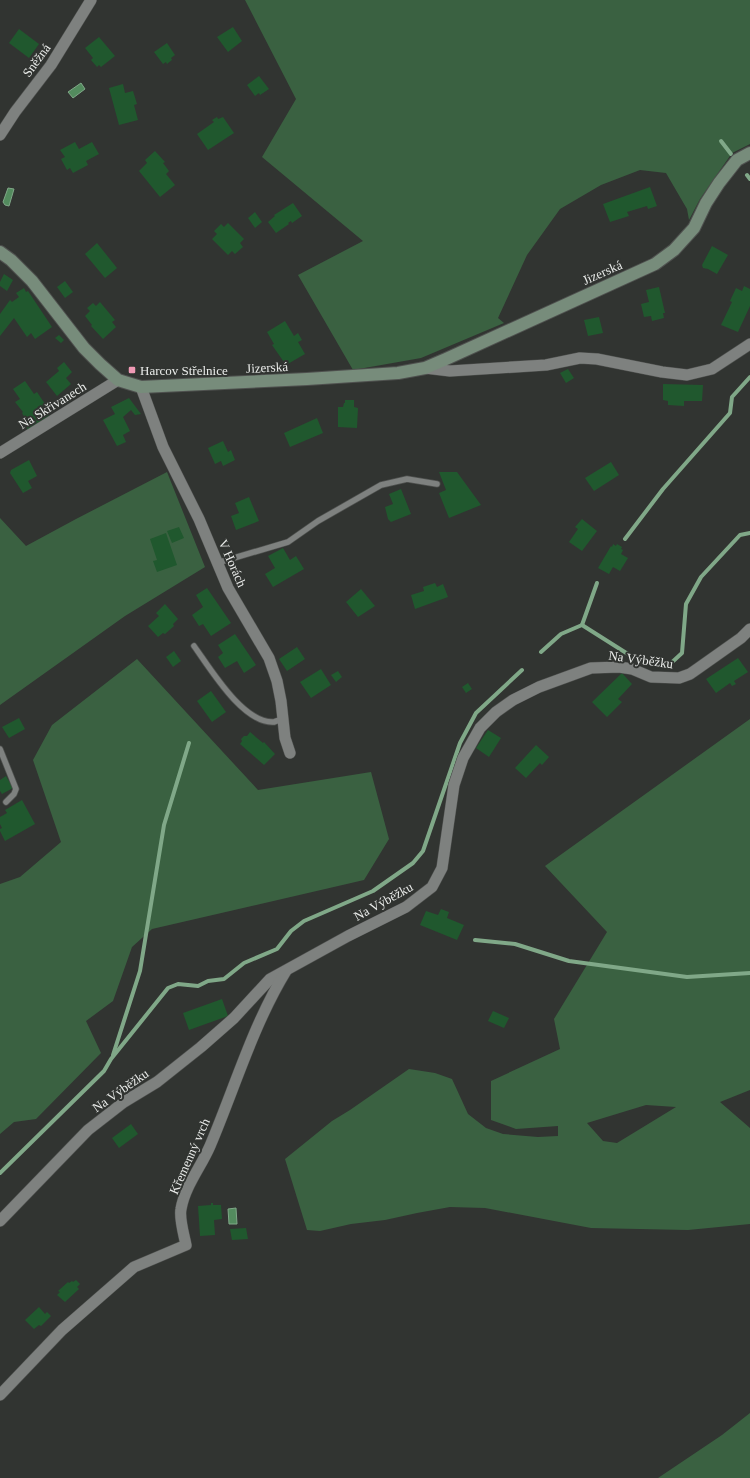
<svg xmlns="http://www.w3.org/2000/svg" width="750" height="1478" viewBox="0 0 750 1478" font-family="Georgia,serif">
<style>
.green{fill:#3a6141;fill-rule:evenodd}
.water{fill:#538b5e;stroke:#80a888}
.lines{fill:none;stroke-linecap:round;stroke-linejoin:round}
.stream{stroke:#80a888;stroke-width:4}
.building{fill:#20582e}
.lane-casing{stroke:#4f514f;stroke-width:7}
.street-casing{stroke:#4f514f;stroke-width:12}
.secondary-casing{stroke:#4f514f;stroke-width:14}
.lane{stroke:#7e817f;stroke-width:5.5}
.street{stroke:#7e817f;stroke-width:11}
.secondary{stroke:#778c7b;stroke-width:12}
.poi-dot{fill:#f09ab5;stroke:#313431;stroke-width:1.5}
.labels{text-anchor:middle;stroke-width:4;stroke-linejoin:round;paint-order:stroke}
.street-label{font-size:13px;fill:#eaecea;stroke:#313431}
.poi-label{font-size:13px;fill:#eaecea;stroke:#313431;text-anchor:start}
</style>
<rect width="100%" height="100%" fill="#313431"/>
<g class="green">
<polygon points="245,0 750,0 750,144 732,153 700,199 689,220 687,209 666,173 640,170 601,185 560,209 527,255 498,318 504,323 421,358 353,370 298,275 363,241 262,157 296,99"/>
<polygon points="167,472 205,567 125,616 0,705 0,518 26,546 76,519"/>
<polygon points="137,659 258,790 371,772 389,839 364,880 152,929 132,947 113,1001 86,1021 101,1053 36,1119 14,1122 0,1134 0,884 20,877 61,842 33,760 52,725"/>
<path d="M750,719v371l-30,12 30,26v96l-62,6 -97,-2 -106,-20 -35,-1 -33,6 -32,7 -34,4 -31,7 -13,-1 -22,-71 47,-38 18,-11 59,-41 26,4 17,6 16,35 18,14 17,6 35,3 20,-1v-10l-42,3 -25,-9v-39l69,-32 -6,-30 53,-87 -62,-66zM646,1105l30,2 -59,36 -14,-2 -16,-18z"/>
<polygon points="750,1413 750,1478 658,1478 722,1435"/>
</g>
<g class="water">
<polygon points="81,83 85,89 73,98 68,92"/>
<polygon points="8,188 14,189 9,206 5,205 3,202"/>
<polygon points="236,1208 237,1224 229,1224 228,1209"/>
</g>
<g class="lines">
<g class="stream">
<polyline points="721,141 731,154"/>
<polyline points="747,175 750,179"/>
<polyline points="625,539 663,489 730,413 732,397 750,377"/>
<polyline points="582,625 597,583"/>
<polyline points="541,652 561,634 582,625 631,656 669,665 682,653 686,604 701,577 740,535 750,533"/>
<polyline points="475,940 515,944 569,961 687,977 750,973"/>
<polyline points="113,1055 140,971 164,825 189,743"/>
<polyline points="0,1173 104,1071 111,1059 168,988 178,984 198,986 208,981 224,979 244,963 277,949 291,931 304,921 373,891 413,863 423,851 460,743 476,713 522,670"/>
</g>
</g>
<g class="building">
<polygon points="233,27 242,41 228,52 217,37"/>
<polygon points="19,29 39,44 29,58 9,43"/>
<polygon points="99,37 115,56 101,67 99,65 97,67 91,60 93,58 85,48"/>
<polygon points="167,43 175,55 171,58 172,60 167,64 166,62 163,64 154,52"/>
<polygon points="259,76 269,89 260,95 259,93 255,96 247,85"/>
<polygon points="123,84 125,93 133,91 137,104 134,105 138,120 119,125 109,88"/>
<polygon points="217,117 218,119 223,117 234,133 208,150 197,134 214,122 212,120"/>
<polygon points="75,142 79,149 92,142 99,154 86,161 88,165 73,173 70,168 67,170 61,159 65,157 60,150"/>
<polygon points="155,151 165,162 163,163 169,171 166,174 175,185 160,197 139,171 147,163 145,160"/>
<polygon points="650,187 657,206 648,209 647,206 627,212 629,216 610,222 603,204"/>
<polygon points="293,203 302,216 292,223 291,221 288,223 289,224 276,233 268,222 275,216 274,215"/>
<polygon points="255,212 262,222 255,228 248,218"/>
<polygon points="228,223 244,239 240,243 243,247 235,254 232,251 228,255 212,239 217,234 214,231 221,224 224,227"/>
<polygon points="97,243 117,268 105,278 85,254"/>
<polygon points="712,246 728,255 717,274 708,269 703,268 702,265"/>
<polygon points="4,274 13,280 7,291 0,286 0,282"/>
<polygon points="65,281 73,292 65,298 57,287"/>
<polygon points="744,286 750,289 750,306 738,332 721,325 732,302 730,301 736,288 742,291"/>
<polygon points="659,287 665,313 663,313 664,318 652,321 651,316 644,317 641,304 649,302 646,290"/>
<polygon points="24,288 26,292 28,291 52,327 35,339 31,333 27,337 14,318 0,336 0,314 10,300 12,302 19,297 16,293"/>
<polygon points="100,302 115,320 112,322 116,327 103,339 91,326 92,325 85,316 90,311 87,308 93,303 96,306"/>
<polygon points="599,317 603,333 588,336 584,320"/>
<polygon points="285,321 294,336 298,333 302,340 298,342 305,354 286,365 272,345 274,344 267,332"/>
<polygon points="59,335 64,340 61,343 55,338"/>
<polygon points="64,362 72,372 66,378 71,384 57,396 46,382 59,371 57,368"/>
<polygon points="568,369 574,378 566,383 560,373"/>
<polygon points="25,381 34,394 37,392 45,404 42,406 49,416 28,430 21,420 25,418 22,413 23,412 15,402 20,399 13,389"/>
<polygon points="663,384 703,385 702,401 684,401 684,406 668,405 668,401 663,400"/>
<polygon points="129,398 141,414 135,415 131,410 123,417 130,431 123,435 126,442 117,446 103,420 115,414 111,407"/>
<polygon points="345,400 354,400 354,407 358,408 357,428 338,427 338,407 343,407 344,403 345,403"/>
<polygon points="317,418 323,433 290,447 284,433"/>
<polygon points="223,441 228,452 231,450 235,460 223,466 221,461 215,464 208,448"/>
<polygon points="29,460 37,476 28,481 32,488 23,493 10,473 11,470"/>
<polygon points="611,462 619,475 594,491 585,478"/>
<polygon points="439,472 457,472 481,505 449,518 439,493 446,490"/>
<polygon points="401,489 411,514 391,522 388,519 385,507 393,504 389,494"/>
<polygon points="249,497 259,521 236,530 231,516 239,513 235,503"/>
<polygon points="582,519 597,531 582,551 569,542 578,529 575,527"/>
<polygon points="179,527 184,538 172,543 167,531"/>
<polygon points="166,533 177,565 157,572 153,561 157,560 150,539"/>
<polygon points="613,544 616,546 617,544 622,547 621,549 623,550 621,554 628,558 620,571 613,567 609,574 598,568 611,546 612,547"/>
<polygon points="283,548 290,560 296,556 304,569 273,587 265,574 275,568 268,556"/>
<polygon points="435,583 437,587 443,584 448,597 415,609 411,595 424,591 423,587"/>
<polygon points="207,588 231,623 211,636 203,624 199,626 192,615 203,607 196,595"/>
<polygon points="361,589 375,606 358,617 346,602"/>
<polygon points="165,604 178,619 173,624 174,626 165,634 163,633 158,637 148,626 159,616 156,613"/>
<polygon points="235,634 256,665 244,673 237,661 225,668 218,657 223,653 218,645"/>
<polygon points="297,647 305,659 287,671 279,659"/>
<polygon points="174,651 181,661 173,667 166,657"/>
<polygon points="738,658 748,672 734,681 736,684 732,686 730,683 716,693 706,679"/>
<polygon points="321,669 331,685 311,698 300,682"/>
<polygon points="338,671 342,677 336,682 331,675"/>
<polygon points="622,673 632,684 618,699 622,702 607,717 592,702"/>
<polygon points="468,683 472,689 466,693 462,687"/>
<polygon points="211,691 226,712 212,722 197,701"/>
<polygon points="19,718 25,729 9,738 2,727"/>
<polygon points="488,730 501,738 489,757 476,748"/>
<polygon points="250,732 263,743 264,742 275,754 264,765 240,744 242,741 241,739 244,736 247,736"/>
<polygon points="536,745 549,757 542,765 540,763 526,778 515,768"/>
<polygon points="6,776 13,788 2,794 0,791 0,780"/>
<polygon points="22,800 35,824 5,841 0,831 0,829 2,828 0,824 0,817 7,813 5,810"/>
<polygon points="441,909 449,912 447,918 464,925 457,940 420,925 426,911 438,915"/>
<polygon points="222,999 228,1016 189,1030 183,1013"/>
<polygon points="493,1011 509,1018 504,1028 488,1021"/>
<polygon points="131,1124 138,1134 119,1148 112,1138"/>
<polygon points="211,1203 213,1203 213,1205 221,1205 222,1219 214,1220 215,1235 200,1236 198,1206 211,1205"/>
<polygon points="246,1228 248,1239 232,1240 230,1229"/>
<polygon points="76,1280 80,1284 77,1287 79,1289 65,1302 57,1295 60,1292 58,1291 68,1282 69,1283 72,1281 73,1282"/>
<polygon points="39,1307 45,1314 47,1312 51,1316 41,1326 39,1325 34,1329 25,1320"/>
</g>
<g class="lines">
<defs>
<g id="lane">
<polyline points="217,563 288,542 318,521 381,485 407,479 437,484"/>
<path d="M194,646c16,22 49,78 80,76 2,-1 6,-2 9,-3"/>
<polyline points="0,749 16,789 14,794 6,802"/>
</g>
<g id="street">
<polyline points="0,135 15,112 51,65 91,0"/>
<polyline points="425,368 450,371 546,365 580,358 597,359 662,372 687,375 712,369 750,344"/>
<polyline points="141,387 163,447 199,519 228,588 269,658 277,681 281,701 285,738 290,753"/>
<polyline points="0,453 118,380"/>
<polyline points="0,1221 88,1130 124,1102 157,1082 201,1047 234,1018 270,979 348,936 406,907 432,887 442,868 454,785 463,758 480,728 496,712 513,700 539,687 591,668 619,667 632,669 651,677 679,678 690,674 700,667 741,638 750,629"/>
<path d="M0,1395l62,-65 72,-63 52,-22c-2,-10 -7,-27 -5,-36 4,-23 20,-42 29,-63 25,-59 43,-121 76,-175"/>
</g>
<polyline id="secondary" points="0,252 11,260 32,281 84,348 100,364 118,380 141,387 307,379 398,373 425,368 446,359 655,264 674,250 694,228 706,203 719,183 737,160 750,153"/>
</defs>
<use href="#lane" class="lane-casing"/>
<use href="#street" class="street-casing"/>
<use href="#secondary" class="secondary-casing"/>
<use href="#lane" class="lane"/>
<use href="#street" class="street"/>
<use href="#secondary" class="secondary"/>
</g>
<rect class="poi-dot" x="128" y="366" width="8" height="8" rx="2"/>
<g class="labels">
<g class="street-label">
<text transform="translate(36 60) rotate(-54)" y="5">Sněžná</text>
<text transform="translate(602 272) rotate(-24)" y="5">Jizerská</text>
<text transform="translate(267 367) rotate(-3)" y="5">Jizerská</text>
<text transform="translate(52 405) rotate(-32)" y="5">Na Skřivanech</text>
<text transform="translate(233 563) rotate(66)" y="5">V Horách</text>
<text transform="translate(641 659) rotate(8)" y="5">Na Výběžku</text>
<text transform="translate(383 901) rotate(-29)" y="5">Na Výběžku</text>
<text transform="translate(120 1090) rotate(-35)" y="5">Na Výběžku</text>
<text transform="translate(189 1156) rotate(-66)" y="5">Křemenný vrch</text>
</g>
<g class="poi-label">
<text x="140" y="375">Harcov Střelnice</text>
</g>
</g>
</svg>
